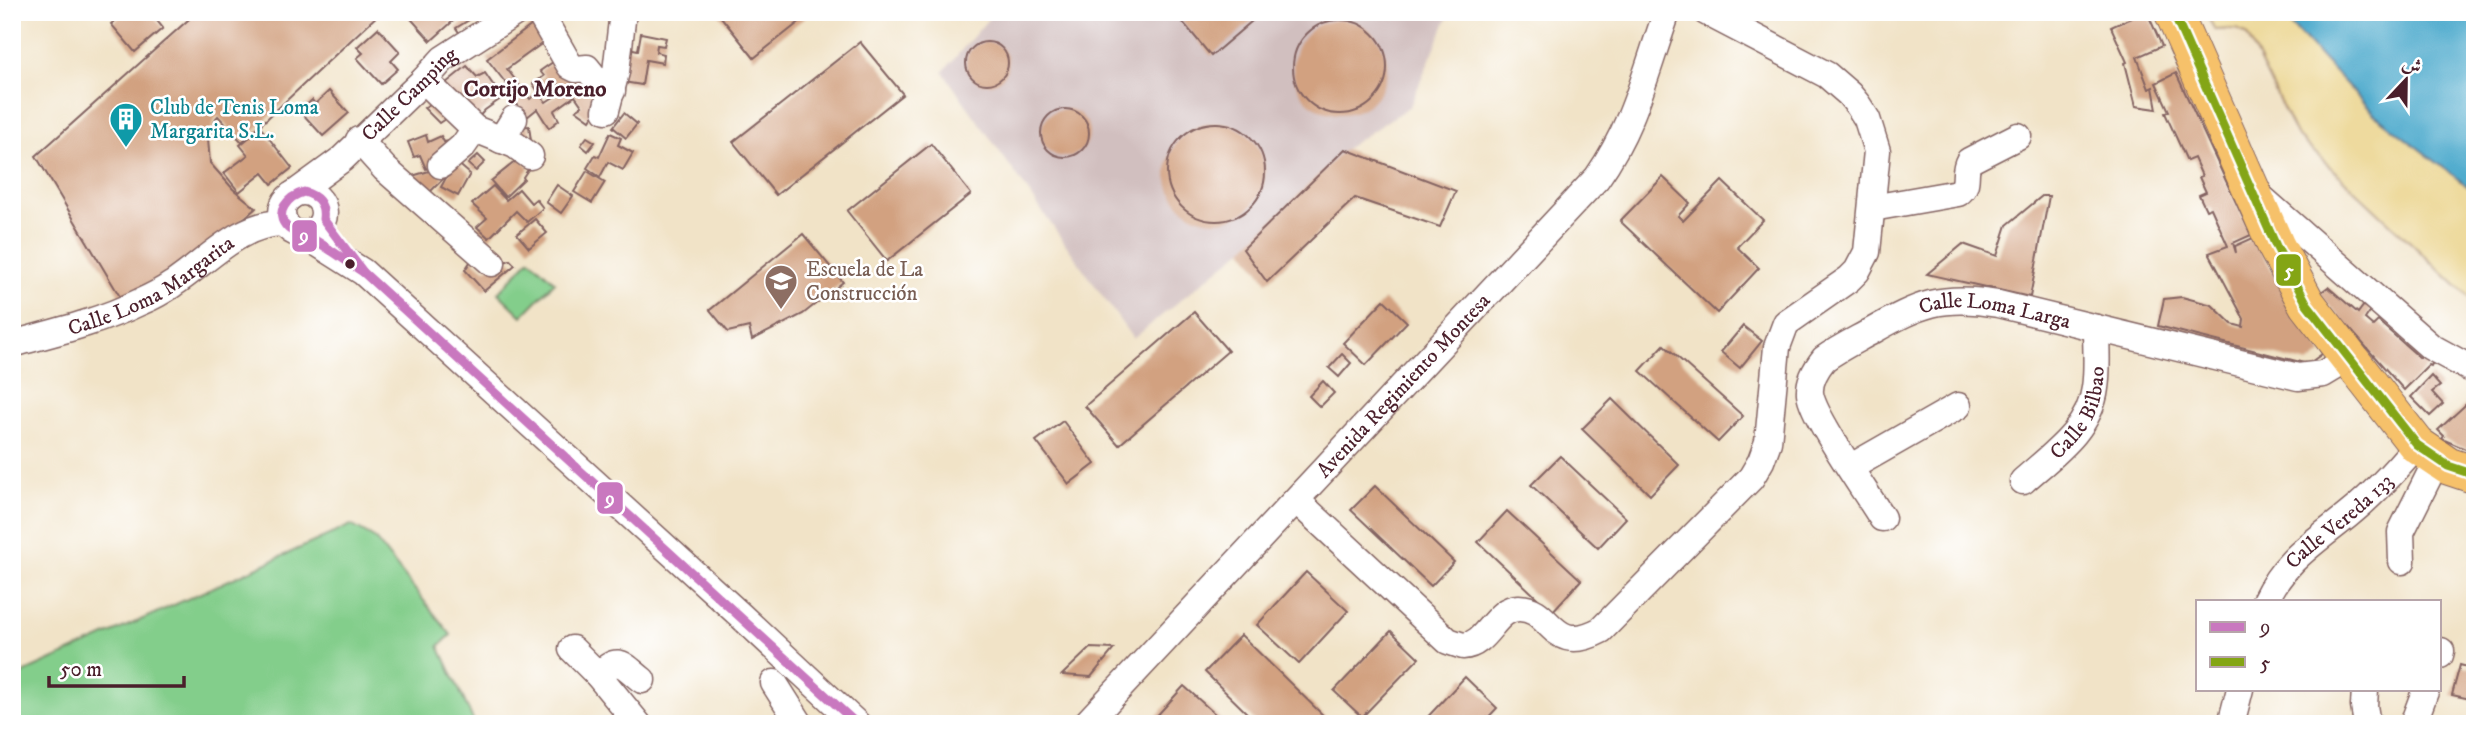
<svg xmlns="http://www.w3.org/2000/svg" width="2487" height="736" viewBox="0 0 2487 736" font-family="'IM FELL DW Pica',Amiri,serif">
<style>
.industrial{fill:#d1bfbf}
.green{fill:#83ce8b;stroke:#66765b;stroke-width:2}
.sand{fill:#eeda9e;stroke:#9c7c64;stroke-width:2}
.water{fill:#4fabcd;stroke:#4c657c;stroke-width:2}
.building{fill:#d2a180}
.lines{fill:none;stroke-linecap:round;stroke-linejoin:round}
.minor-casing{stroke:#846462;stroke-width:29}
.highway-casing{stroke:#846462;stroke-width:39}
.minor{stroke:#fff;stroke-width:26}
.highway{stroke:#f6c16b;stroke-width:37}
.bus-1-casing{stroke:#fff;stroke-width:14}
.bus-2-casing{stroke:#fff;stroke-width:14}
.bus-1{stroke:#c978bf;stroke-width:9}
.bus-2{stroke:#84a514;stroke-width:9}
.bus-dot{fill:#4a1f2b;stroke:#fff;stroke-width:2.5}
.labels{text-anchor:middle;stroke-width:5;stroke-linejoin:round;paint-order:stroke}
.street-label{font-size:21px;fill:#4a1f2b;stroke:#fff}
.culture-label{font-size:21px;fill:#0d838f;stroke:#fff;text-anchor:start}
.education-label{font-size:21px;fill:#785e54;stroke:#fff;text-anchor:start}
.neighbourhood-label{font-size:23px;font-weight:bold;fill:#4a1f2b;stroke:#fff}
.line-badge{stroke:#fff;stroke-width:2.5}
.badge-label{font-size:19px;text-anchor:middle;font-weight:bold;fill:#fff}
</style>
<rect width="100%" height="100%" fill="#fff"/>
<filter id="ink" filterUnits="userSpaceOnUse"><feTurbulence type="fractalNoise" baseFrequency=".0143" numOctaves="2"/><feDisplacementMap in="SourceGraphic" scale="14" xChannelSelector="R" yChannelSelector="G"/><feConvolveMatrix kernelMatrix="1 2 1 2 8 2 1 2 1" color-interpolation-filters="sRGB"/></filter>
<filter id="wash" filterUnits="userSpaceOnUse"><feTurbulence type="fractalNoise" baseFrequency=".00686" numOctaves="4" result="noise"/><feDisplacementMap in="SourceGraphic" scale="28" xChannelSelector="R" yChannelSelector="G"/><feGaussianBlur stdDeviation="1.57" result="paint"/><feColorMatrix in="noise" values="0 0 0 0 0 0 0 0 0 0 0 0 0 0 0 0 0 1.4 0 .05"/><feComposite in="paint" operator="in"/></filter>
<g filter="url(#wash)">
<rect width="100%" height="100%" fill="#f1e3c7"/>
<polygon class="industrial" points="994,12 1450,12 1410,106 1345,149 1243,249 1133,339 943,72"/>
<g class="green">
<polygon points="530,259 555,282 522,316 498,293"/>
<polygon points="351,525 374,538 451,635 439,646 475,724 12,724 12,678"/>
</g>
<polygon class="sand" points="2205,12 2279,12 2373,113 2475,192 2475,303 2296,135 2247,35 2237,29 2215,30"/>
<polygon class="water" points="2279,12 2475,12 2475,192 2373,113"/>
<g id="blocks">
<g class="building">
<polygon points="126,12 150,12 163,28 135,52 111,24"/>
<polygon points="197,12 381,12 242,142 218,116 216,118 208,139 210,163 233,189 256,208 228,232 178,268 122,300 36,156"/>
<polygon points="405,12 463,12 431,41"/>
<polygon points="482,12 488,12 490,15 460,34 456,28"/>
<polygon points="717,12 812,12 754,58"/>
<polygon points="1191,12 1257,12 1259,15 1211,56 1181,20"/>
<polygon points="2144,12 2147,12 2162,46 2137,57 2149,89 2153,87 2157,109 2136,106 2125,63 2127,62 2111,27"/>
<circle cx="1340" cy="67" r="47"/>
<polygon points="532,25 544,42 507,69 520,86 512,91 487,59"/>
<polygon points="378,28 400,52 391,61 398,69 381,84 357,58 363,53 357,47"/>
<polygon points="641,33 666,38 664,46 657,45 656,52 664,54 663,63 646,60 642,85 617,81 623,47 638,50"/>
<polygon points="860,42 903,94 776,195 733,142"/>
<circle cx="987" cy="63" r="21"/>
<polygon points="553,62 607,95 590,120 576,110 582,106 575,96 554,111 559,120 549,128 537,109 527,117 510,95 521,87 530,99 539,93 546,102 563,91 557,82 539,93 533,84 544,76 540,71"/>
<polygon points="467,66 477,77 485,73 502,98 485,110 473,123 441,87"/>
<polygon points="2176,73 2251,235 2233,243 2236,253 2235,246 2253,238 2322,354 2308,364 2158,326 2164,299 2182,297 2212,305 2232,324 2243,327 2244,319 2209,253 2228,246 2211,208 2206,210 2199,195 2206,192 2199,177 2202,176 2194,158 2187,161 2165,113 2169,111 2156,83"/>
<polygon points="329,91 349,113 323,136 300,111 312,100 315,104"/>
<polygon points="437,99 454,113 439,123 424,108"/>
<circle cx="1065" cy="133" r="24"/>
<polygon points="624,113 637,124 626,138 613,127"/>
<circle cx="1216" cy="172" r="49"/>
<polygon points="529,126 531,141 516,143 520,127"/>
<polygon points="261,128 292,168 272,184 263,173 239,192 224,173 248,155 240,145"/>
<polygon points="610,133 621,138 618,145 633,153 623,170 608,162 600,177 587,168 595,155 599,157"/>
<polygon points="426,135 428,142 441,136 444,142 449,141 451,145 435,165 426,169 420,155 414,157 408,142"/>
<polygon points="587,137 595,142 588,151 581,145"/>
<polygon points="931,144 971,194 887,261 847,211"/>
<polygon points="1345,149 1456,191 1440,227 1355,198 1267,282 1243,249"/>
<polygon points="478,155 485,162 476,171 468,164"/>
<polygon points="521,157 529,168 523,177 524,179 505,197 491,181"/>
<polygon points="455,161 470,174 458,196 441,187"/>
<polygon points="436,169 444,178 424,198 402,179"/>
<polygon points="587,171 605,182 592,203 574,192"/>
<polygon points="1663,177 1690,203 1678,216 1683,221 1722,181 1763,220 1737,247 1759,268 1717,313 1620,221"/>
<polygon points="557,185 573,196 561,213 546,202"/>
<polygon points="493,186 506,200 519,189 531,203 536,199 543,208 527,222 516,211 489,238 477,227 487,218 472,204"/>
<polygon points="2042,196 2049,196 2030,297 1927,274 1963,244 1997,256 2007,225"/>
<polygon points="535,219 547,233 529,248 517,234"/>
<polygon points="803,234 843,282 803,314 752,340 749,327 728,332 710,310"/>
<polygon points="472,259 485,269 510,260 515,265 484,291 465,270"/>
<polygon points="2328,287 2358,313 2367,301 2373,307 2365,319 2373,326 2378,321 2420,358 2424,354 2434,360 2431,366 2429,365 2404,390 2319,294"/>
<polygon points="1384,300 1407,322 1366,365 1343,343"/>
<polygon points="1194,312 1228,351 1119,445 1085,406"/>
<polygon points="1743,326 1762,341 1740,368 1721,352"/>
<polygon points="1664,345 1743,416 1718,442 1640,371"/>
<polygon points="1342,354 1351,363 1339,377 1329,368"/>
<polygon points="2431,376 2440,386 2432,392 2443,404 2430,416 2411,397"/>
<polygon points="1323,381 1334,393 1320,407 1309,396"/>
<polygon points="2475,396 2475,453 2442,439 2444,436 2438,430"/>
<polygon points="1612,399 1679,465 1650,495 1582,429"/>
<polygon points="1063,421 1095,464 1069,484 1036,441"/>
<polygon points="1560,456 1626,518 1598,548 1531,485"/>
<polygon points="1375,486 1454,562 1431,586 1351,510"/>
<polygon points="1507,511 1581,580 1552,612 1478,542"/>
<polygon points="1306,572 1348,611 1299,664 1257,625"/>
<polygon points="1391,631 1419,658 1362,717 1334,691"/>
<polygon points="1241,635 1332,724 1258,724 1205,672"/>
<polygon points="1090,648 1114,649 1091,677 1062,675"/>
<polygon points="2460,665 2475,669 2475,700 2452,695"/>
<polygon points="1465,677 1497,708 1482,724 1421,724"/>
<polygon points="1184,686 1226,724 1157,724 1153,720"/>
</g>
</g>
</g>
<g filter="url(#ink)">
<use href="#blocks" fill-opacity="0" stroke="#846462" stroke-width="2"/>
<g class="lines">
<defs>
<g id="minor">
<polyline points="539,12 570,66 576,69 587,68 599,83 612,91"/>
<polyline points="424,80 475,129 515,145 530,156"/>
<polyline points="606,110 616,72 623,12"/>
<polyline points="359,140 385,169 492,263"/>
<polyline points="501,140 514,119"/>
<polyline points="441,165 463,146 475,129"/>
<circle cx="303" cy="213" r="21"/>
<polyline points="2257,194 2431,347 2475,371"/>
<path id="s1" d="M290,197l52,-38 82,-79 19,-21 73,-47"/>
<path d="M1872,208l86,-15c13,-9 4,-20 11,-32l49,-25"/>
<polyline points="303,234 363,272 740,615 857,724"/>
<path id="s2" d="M12,344c44,-12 87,-22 128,-42 12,-5 23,-11 33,-18 35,-23 67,-62 112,-61"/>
<polyline points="1851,467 1958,406"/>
<path id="s3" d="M2023,481c29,-26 67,-51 72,-93 3,-19 1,-40 1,-60"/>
<path d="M1296,500l152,141 15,5c25,-1 31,-38 56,-38 34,0 31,49 82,22l150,-152 10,-17 7,-19 9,-95 9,-24 63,-44 8,-8 10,-19 10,-101 -10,-32 -9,-14 -9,-11 -22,-19 -121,-63"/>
<path id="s4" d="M1882,518c-15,-25 -70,-102 -72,-125 -1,-13 6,-24 14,-34 15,-11 32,-19 48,-28 48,-27 70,-37 126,-27l300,73 25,-3 25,-15"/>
<polyline points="2402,561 2401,532 2437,460"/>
<path id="s5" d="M2265,601c20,-42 49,-58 83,-86 26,-21 48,-45 69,-70"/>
<polyline points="572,649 598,675 638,724"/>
<polyline points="2440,655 2441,651"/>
<path d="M598,675c21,-20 24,-11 44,5"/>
<polyline points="774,683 800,724"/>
<polyline points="2365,689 2364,706 2367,724"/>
<path id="s6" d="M1086,724l511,-546c38,-54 48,-105 70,-166"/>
<polyline points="2231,724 2240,689"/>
<polyline points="2413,724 2426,689"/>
</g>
<polyline id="highway" points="2173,12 2276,246 2307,304 2417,445 2448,466 2475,475"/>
</defs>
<use href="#minor" class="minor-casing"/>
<use href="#highway" class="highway-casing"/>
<use href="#minor" class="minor"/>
<use href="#highway" class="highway"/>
<defs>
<g id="bus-1">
<path d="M304,192c14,4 21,12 19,27l40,53c-17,-11 -33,-23 -50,-33 -8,-4 -19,-5 -25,-11 -16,-15 1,-32 16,-36z"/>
<polyline points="363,272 857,724"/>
</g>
<polyline id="bus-2" points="2173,12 2276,246 2307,304 2417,445 2448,466 2475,475"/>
</defs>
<use href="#bus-1" class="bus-1-casing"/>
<use href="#bus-2" class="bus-2-casing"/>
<use href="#bus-1" class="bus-1"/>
<use href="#bus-2" class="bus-2"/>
</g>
</g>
<defs>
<symbol id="building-pin" viewBox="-11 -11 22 30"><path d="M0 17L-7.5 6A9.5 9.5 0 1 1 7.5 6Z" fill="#0f9aa8" stroke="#fff"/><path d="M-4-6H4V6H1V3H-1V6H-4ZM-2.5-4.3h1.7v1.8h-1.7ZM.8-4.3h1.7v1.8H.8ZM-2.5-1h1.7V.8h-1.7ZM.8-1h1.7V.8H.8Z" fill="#fff"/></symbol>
<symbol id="school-pin" viewBox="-11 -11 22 30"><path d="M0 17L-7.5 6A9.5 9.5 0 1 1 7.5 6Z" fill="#8d6e63" stroke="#fff"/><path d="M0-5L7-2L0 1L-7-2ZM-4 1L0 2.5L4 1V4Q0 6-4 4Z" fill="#fff"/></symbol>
</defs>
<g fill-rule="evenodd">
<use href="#building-pin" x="107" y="100" width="38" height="52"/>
<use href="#school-pin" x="762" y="262" width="38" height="52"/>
</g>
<circle class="bus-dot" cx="350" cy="264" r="6"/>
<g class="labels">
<g class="street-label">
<text dy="7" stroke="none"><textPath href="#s1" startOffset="158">Calle Camping</textPath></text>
<text dy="7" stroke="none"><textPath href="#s2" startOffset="152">Calle Loma Margarita</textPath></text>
<text dy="7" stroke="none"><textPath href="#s4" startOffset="368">Calle Loma Larga</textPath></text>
<text dy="7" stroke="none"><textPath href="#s6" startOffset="464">Avenida Regimiento Montesa</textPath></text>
<text dy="7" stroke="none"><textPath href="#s3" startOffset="91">Calle Bilbao</textPath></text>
<text dy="7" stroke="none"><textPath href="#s5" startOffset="110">Calle Vereda 133</textPath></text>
</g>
<g class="culture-label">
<text x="150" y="114">Club de Tenis Loma<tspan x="150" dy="24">Margarita S.L.</tspan></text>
</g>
<g class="education-label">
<text x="806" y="276">Escuela de La<tspan x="806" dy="24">Construcción</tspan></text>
</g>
<g class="neighbourhood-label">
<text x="535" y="96">Cortijo Moreno</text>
</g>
</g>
<g class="line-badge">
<rect x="291" y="219" width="27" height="34" rx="7" fill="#c978bf"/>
<rect x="2275" y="253" width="27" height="34" rx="7" fill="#84a514"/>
<rect x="596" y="481" width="28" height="34" rx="7" fill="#c978bf"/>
</g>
<g class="badge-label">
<text x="304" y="242">9</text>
<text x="2289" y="277">5</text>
<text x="610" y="505">9</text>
</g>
<rect width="2487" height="736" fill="none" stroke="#fff" stroke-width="42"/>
<rect x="2196" y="600" width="245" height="91" fill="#ffffff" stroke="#b7a5aa" stroke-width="2"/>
<rect x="2210" y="622" width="35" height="10" fill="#c978bf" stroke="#b7a5aa" stroke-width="2"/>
<text x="2260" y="634" font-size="21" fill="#4a1f2b">9</text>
<rect x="2210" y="657" width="35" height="10" fill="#84a514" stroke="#b7a5aa" stroke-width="2"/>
<text x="2260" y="670" font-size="21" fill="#4a1f2b">5</text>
<g transform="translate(2406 80) rotate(22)" stroke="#ffffff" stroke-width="5" paint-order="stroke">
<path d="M0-5L12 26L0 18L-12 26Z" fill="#4a1f2b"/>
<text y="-10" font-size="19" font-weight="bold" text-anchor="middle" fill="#4a1f2b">ش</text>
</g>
<path d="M49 676v10h135v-10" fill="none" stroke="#4a1f2b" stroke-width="3.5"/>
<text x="60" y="676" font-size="21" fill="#4a1f2b" stroke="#ffffff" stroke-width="5" paint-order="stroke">50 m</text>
</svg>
